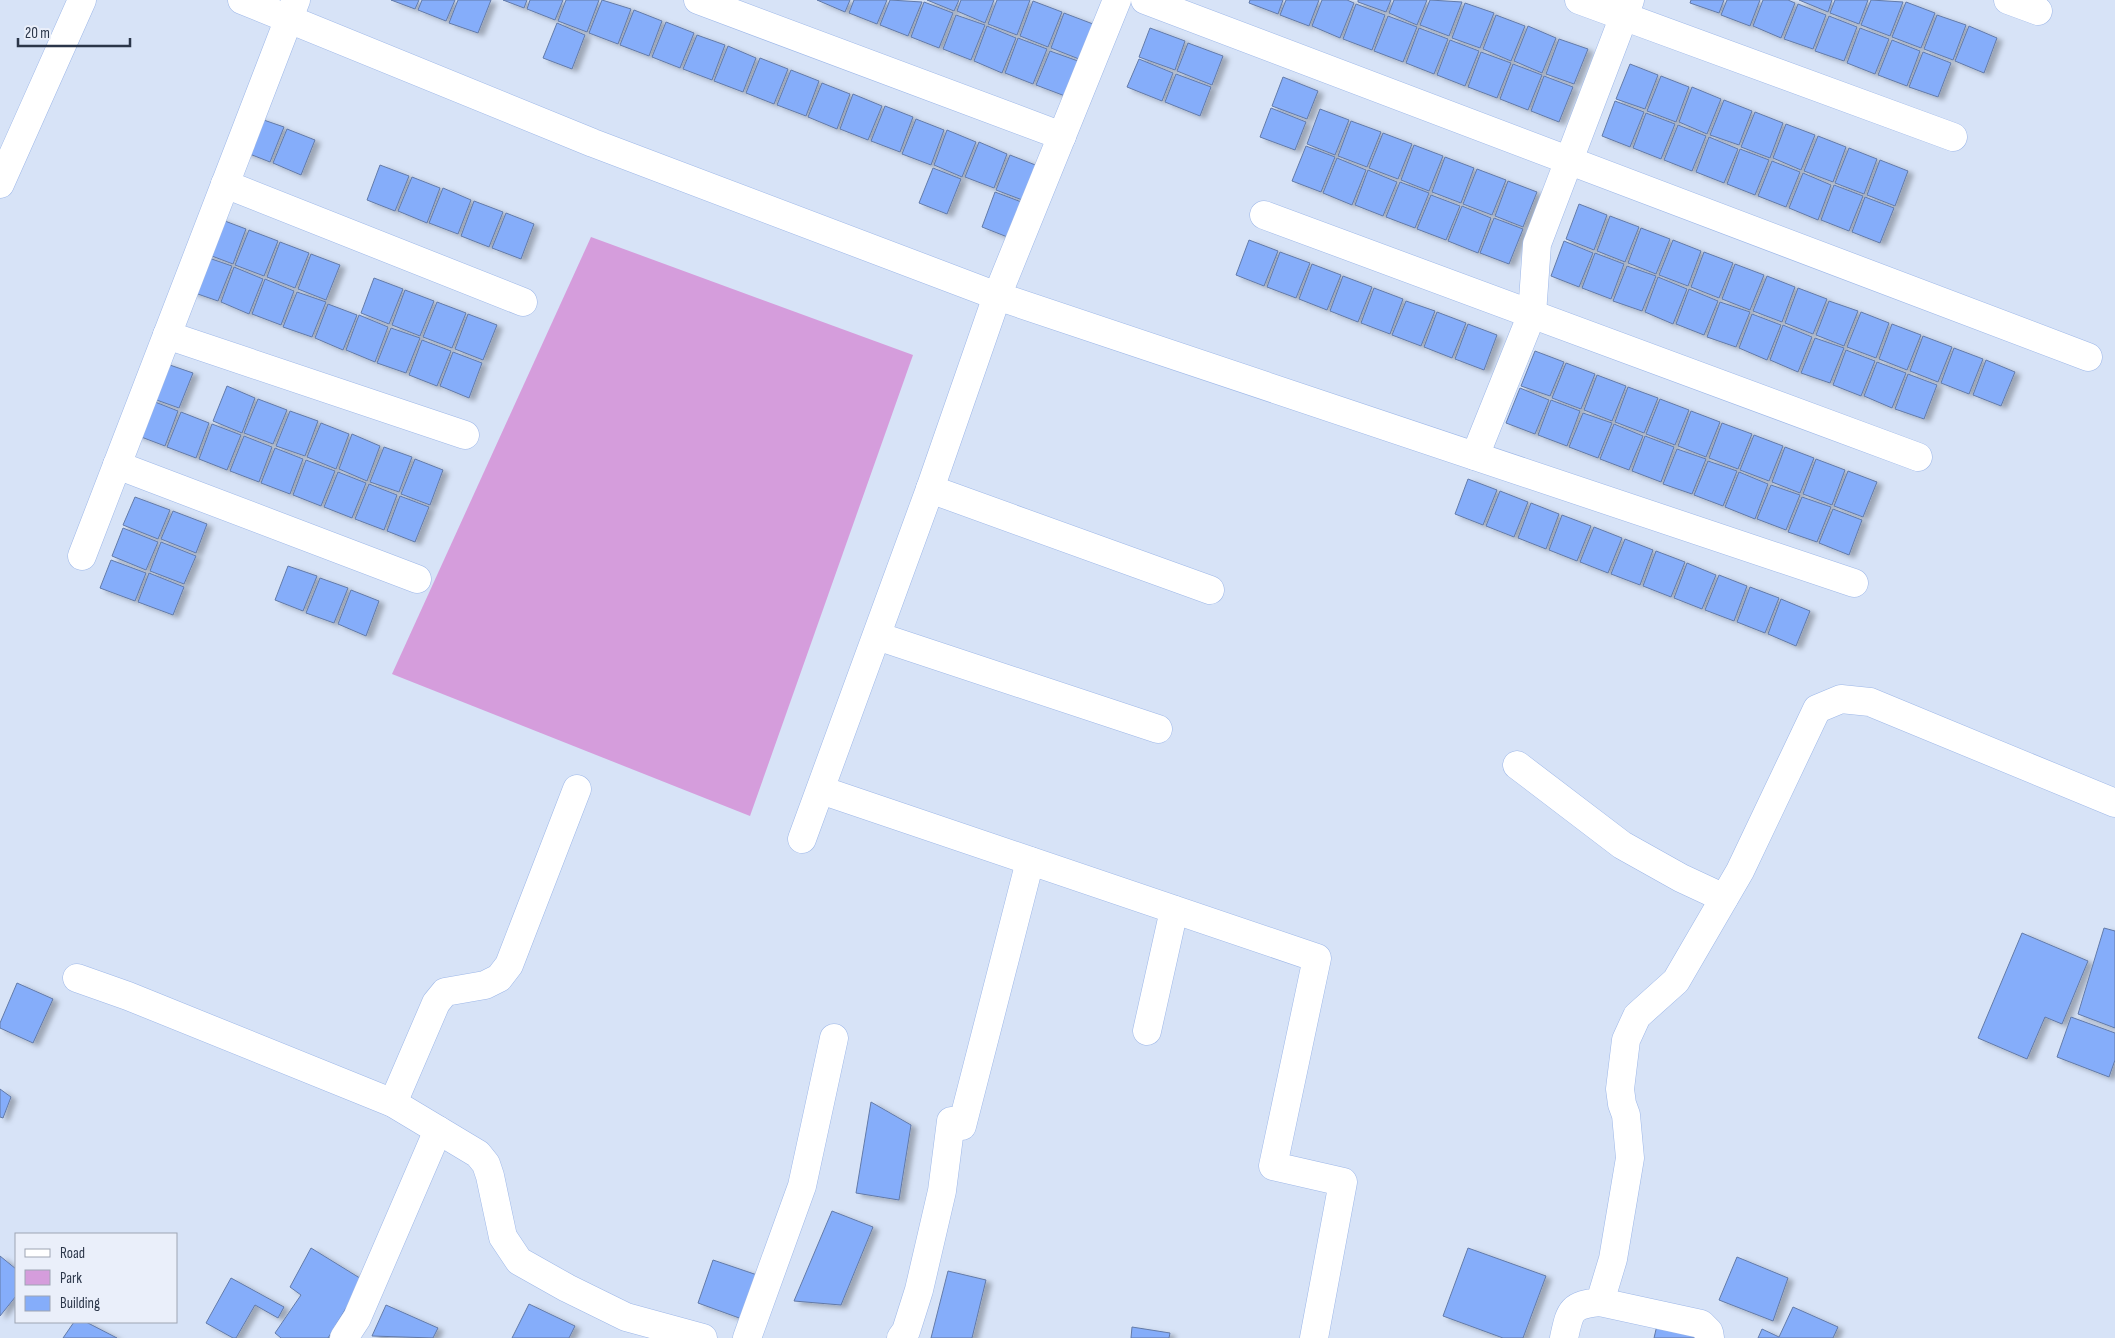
<svg xmlns="http://www.w3.org/2000/svg" width="2115" height="1338" viewBox="0 0 2115 1338" font-family="'Sofia Sans Condensed',sans-serif">
<style>
.green{fill:#d59ddc}
.building{fill:#85adfa;stroke:#627aa8;filter:url(#shadow)}
.lines{fill:none;stroke-linecap:round;stroke-linejoin:round}
.minor-casing{stroke:#9db7e8;stroke-width:29}
.minor{stroke:#fff;stroke-width:28}
</style>
<defs>
<filter id="shadow"><feDropShadow dx="5.5" dy="3" stdDeviation="2.5" flood-color="#0004"/></filter>
</defs>
<rect width="100%" height="100%" fill="#d7e3f7"/>
<polygon class="green" points="591,237 913,355 750,816 392,674"/>
<g class="building">
<polygon points="391,0 419,0 415,9"/>
<polygon points="422,0 455,0 446,21 418,10"/>
<polygon points="458,0 491,0 478,33 449,23"/>
<polygon points="503,0 527,0 524,8"/>
<polygon points="530,0 563,0 555,20 527,9"/>
<polygon points="566,0 599,0 587,32 558,21"/>
<polygon points="602,0 631,9 618,44 589,33"/>
<polygon points="817,0 850,0 845,12"/>
<polygon points="854,0 887,0 877,24 849,13"/>
<polygon points="890,0 922,2 908,36 880,25"/>
<polygon points="927,0 959,0 954,11"/>
<polygon points="961,0 994,0 985,23 957,11"/>
<polygon points="997,0 1030,0 1017,35 988,24"/>
<polygon points="1250,0 1283,0 1278,14 1249,3"/>
<polygon points="1286,0 1319,0 1309,26 1280,15"/>
<polygon points="1322,0 1347,0 1354,3 1340,38 1312,26"/>
<polygon points="1358,0 1391,0 1386,12 1358,2"/>
<polygon points="1394,0 1427,0 1417,25 1389,13"/>
<polygon points="1430,0 1462,2 1449,36 1420,25"/>
<polygon points="1691,0 1724,0 1719,13 1690,3"/>
<polygon points="1727,0 1760,0 1750,26 1721,15"/>
<polygon points="1763,0 1788,0 1795,3 1781,38 1753,26"/>
<polygon points="1799,0 1832,0 1828,12"/>
<polygon points="1835,0 1868,0 1859,24 1830,13"/>
<polygon points="1871,0 1903,2 1890,36 1861,25"/>
<polygon points="1033,1 1062,12 1048,47 1020,36"/>
<polygon points="924,2 953,13 939,48 911,37"/>
<polygon points="1906,2 1935,13 1921,48 1892,37"/>
<polygon points="1465,3 1494,13 1480,48 1452,38"/>
<polygon points="1356,4 1385,15 1372,50 1343,39"/>
<polygon points="1798,4 1826,15 1813,49 1784,39"/>
<polygon points="634,10 662,21 649,56 620,45"/>
<polygon points="1064,13 1093,24 1079,59 1051,48"/>
<polygon points="956,15 985,25 971,60 943,49"/>
<polygon points="1496,15 1525,26 1511,61 1483,49"/>
<polygon points="1937,15 1966,25 1953,60 1924,49"/>
<polygon points="1388,16 1417,27 1403,62 1374,51"/>
<polygon points="1829,16 1857,27 1844,61 1815,51"/>
<polygon points="666,22 694,33 680,68 652,57"/>
<polygon points="557,23 585,35 572,69 543,58"/>
<polygon points="987,26 1016,38 1002,73 974,61"/>
<polygon points="1528,26 1556,38 1542,73 1514,61"/>
<polygon points="1969,26 1997,38 1984,73 1955,61"/>
<polygon points="1150,28 1185,41 1175,70 1139,57"/>
<polygon points="1419,28 1448,39 1434,74 1406,63"/>
<polygon points="1860,28 1889,39 1875,74 1847,63"/>
<polygon points="697,35 725,45 712,80 683,69"/>
<polygon points="1018,38 1047,49 1033,84 1005,73"/>
<polygon points="1559,39 1588,49 1574,84 1546,74"/>
<polygon points="1450,40 1479,51 1465,86 1437,75"/>
<polygon points="1892,40 1920,51 1907,86 1878,75"/>
<polygon points="1188,43 1223,56 1212,85 1177,71"/>
<polygon points="728,46 756,58 743,92 714,81"/>
<polygon points="1050,51 1078,61 1065,96 1036,85"/>
<polygon points="1481,52 1511,63 1497,98 1468,87"/>
<polygon points="1923,52 1951,63 1938,97 1909,87"/>
<polygon points="760,58 788,69 774,104 746,93"/>
<polygon points="1139,59 1173,73 1162,101 1127,87"/>
<polygon points="1513,64 1542,75 1528,110 1500,99"/>
<polygon points="1630,64 1658,75 1645,109 1616,99"/>
<polygon points="791,70 819,81 806,116 777,105"/>
<polygon points="1176,74 1211,87 1200,116 1165,102"/>
<polygon points="1544,76 1573,87 1559,122 1531,111"/>
<polygon points="1661,76 1689,87 1676,122 1647,111"/>
<polygon points="1283,77 1318,91 1307,119 1272,106"/>
<polygon points="822,83 850,94 837,129 808,117"/>
<polygon points="1692,87 1721,99 1707,134 1679,122"/>
<polygon points="853,94 882,106 868,140 840,129"/>
<polygon points="1724,100 1752,111 1739,145 1710,135"/>
<polygon points="1615,101 1644,112 1630,147 1602,136"/>
<polygon points="885,106 913,117 900,152 871,141"/>
<polygon points="1271,108 1306,122 1295,150 1260,137"/>
<polygon points="1320,109 1349,120 1335,155 1307,144"/>
<polygon points="1755,112 1783,123 1770,158 1741,147"/>
<polygon points="1646,113 1675,124 1661,159 1633,148"/>
<polygon points="255,117 284,127 270,162 242,151"/>
<polygon points="916,119 944,130 931,165 902,154"/>
<polygon points="1351,121 1381,132 1367,167 1338,156"/>
<polygon points="1786,124 1815,135 1801,170 1773,158"/>
<polygon points="1678,125 1706,136 1692,171 1664,160"/>
<polygon points="287,129 315,140 301,175 273,163"/>
<polygon points="947,130 976,142 962,177 934,165"/>
<polygon points="1383,133 1412,144 1398,179 1369,168"/>
<polygon points="1818,136 1846,147 1833,182 1804,171"/>
<polygon points="1709,137 1738,149 1724,183 1696,172"/>
<polygon points="979,142 1007,154 994,188 965,177"/>
<polygon points="1414,145 1443,156 1429,191 1401,180"/>
<polygon points="1306,146 1335,157 1321,192 1292,181"/>
<polygon points="1849,148 1877,159 1864,194 1835,183"/>
<polygon points="1740,149 1769,160 1755,195 1727,184"/>
<polygon points="1010,155 1038,166 1025,201 996,190"/>
<polygon points="1445,157 1474,168 1461,203 1432,192"/>
<polygon points="1337,158 1366,170 1352,205 1323,193"/>
<polygon points="1880,160 1908,171 1895,206 1867,195"/>
<polygon points="1772,161 1800,172 1786,207 1758,196"/>
<polygon points="380,165 409,176 395,211 367,200"/>
<polygon points="933,168 961,179 947,214 919,203"/>
<polygon points="1477,169 1506,180 1492,215 1463,204"/>
<polygon points="1368,170 1397,182 1383,216 1355,205"/>
<polygon points="1803,173 1831,185 1818,220 1789,208"/>
<polygon points="412,177 440,188 427,223 398,211"/>
<polygon points="1508,181 1537,192 1523,227 1495,216"/>
<polygon points="1400,182 1429,193 1415,228 1386,217"/>
<polygon points="1834,185 1863,196 1849,231 1821,220"/>
<polygon points="443,188 471,200 458,234 429,223"/>
<polygon points="995,192 1024,203 1010,238 982,227"/>
<polygon points="1431,195 1460,206 1446,240 1417,229"/>
<polygon points="1865,197 1894,208 1880,243 1852,232"/>
<polygon points="474,201 503,212 489,247 461,236"/>
<polygon points="1579,204 1607,215 1594,250 1566,239"/>
<polygon points="1462,206 1491,218 1478,253 1448,241"/>
<polygon points="506,213 534,224 521,259 492,248"/>
<polygon points="1610,216 1639,227 1625,262 1597,251"/>
<polygon points="217,218 246,229 233,264 204,253"/>
<polygon points="1494,218 1523,229 1509,264 1480,253"/>
<polygon points="1641,228 1670,239 1656,274 1628,263"/>
<polygon points="249,230 278,241 264,276 235,265"/>
<polygon points="1249,240 1278,251 1264,286 1236,275"/>
<polygon points="1673,240 1701,251 1688,286 1659,275"/>
<polygon points="1564,241 1593,253 1579,287 1551,276"/>
<polygon points="280,242 309,253 295,288 267,277"/>
<polygon points="1280,252 1310,263 1296,298 1267,287"/>
<polygon points="1704,252 1733,263 1719,298 1691,287"/>
<polygon points="1595,253 1624,264 1611,299 1582,288"/>
<polygon points="311,254 340,265 326,300 298,289"/>
<polygon points="203,256 232,266 218,301 189,291"/>
<polygon points="1312,264 1341,275 1327,310 1299,299"/>
<polygon points="1735,264 1764,275 1750,310 1722,299"/>
<polygon points="1627,266 1656,276 1642,311 1613,301"/>
<polygon points="234,267 263,279 249,314 221,302"/>
<polygon points="1343,276 1372,287 1358,322 1330,311"/>
<polygon points="1767,276 1795,287 1782,322 1753,311"/>
<polygon points="1658,277 1687,289 1673,324 1645,312"/>
<polygon points="374,278 403,289 389,324 361,313"/>
<polygon points="265,279 294,291 281,325 252,314"/>
<polygon points="1374,288 1403,299 1390,334 1361,323"/>
<polygon points="1798,288 1827,299 1813,334 1785,323"/>
<polygon points="1689,289 1718,301 1704,335 1676,324"/>
<polygon points="405,290 434,301 420,336 392,325"/>
<polygon points="297,292 326,302 312,337 283,327"/>
<polygon points="1406,301 1435,311 1421,346 1392,335"/>
<polygon points="1829,301 1858,311 1844,346 1816,335"/>
<polygon points="437,302 466,313 452,348 423,337"/>
<polygon points="1720,302 1750,312 1736,347 1707,337"/>
<polygon points="328,304 357,315 343,350 315,338"/>
<polygon points="1437,312 1466,323 1452,358 1424,347"/>
<polygon points="1861,312 1889,323 1876,358 1847,347"/>
<polygon points="468,314 497,325 483,360 455,349"/>
<polygon points="1752,314 1781,325 1767,360 1739,348"/>
<polygon points="359,315 388,327 375,362 346,350"/>
<polygon points="1468,324 1497,335 1484,370 1455,359"/>
<polygon points="1892,324 1921,335 1907,370 1879,359"/>
<polygon points="1783,325 1812,337 1798,372 1770,360"/>
<polygon points="391,328 420,338 406,373 377,363"/>
<polygon points="1923,336 1952,347 1938,382 1910,371"/>
<polygon points="1815,338 1844,348 1830,383 1801,373"/>
<polygon points="422,340 451,351 437,386 409,375"/>
<polygon points="1954,348 1983,359 1969,394 1941,383"/>
<polygon points="1846,350 1875,361 1861,396 1833,385"/>
<polygon points="1535,351 1564,362 1550,396 1521,386"/>
<polygon points="453,352 482,363 469,398 440,386"/>
<polygon points="1986,360 2015,372 2001,406 1973,395"/>
<polygon points="1877,362 1906,373 1892,408 1864,396"/>
<polygon points="164,363 193,373 179,408 151,398"/>
<polygon points="1566,363 1595,374 1581,409 1552,398"/>
<polygon points="1908,374 1937,385 1924,419 1895,409"/>
<polygon points="1597,375 1626,386 1612,421 1584,410"/>
<polygon points="227,386 255,398 242,433 213,421"/>
<polygon points="1628,387 1658,398 1644,433 1615,422"/>
<polygon points="1520,388 1549,400 1535,434 1506,423"/>
<polygon points="258,399 287,410 273,444 244,433"/>
<polygon points="1660,399 1689,410 1675,445 1646,434"/>
<polygon points="150,400 178,411 165,446 136,435"/>
<polygon points="1551,400 1580,411 1567,446 1538,435"/>
<polygon points="290,411 318,421 305,456 276,446"/>
<polygon points="1691,411 1720,422 1706,457 1678,446"/>
<polygon points="181,412 209,423 196,458 167,447"/>
<polygon points="1583,413 1612,423 1598,458 1569,447"/>
<polygon points="321,423 349,434 336,469 307,457"/>
<polygon points="1722,423 1752,434 1738,469 1709,458"/>
<polygon points="212,424 241,435 227,470 199,459"/>
<polygon points="1614,424 1643,436 1629,470 1600,459"/>
<polygon points="352,434 380,446 367,481 339,469"/>
<polygon points="1754,435 1783,446 1769,481 1740,470"/>
<polygon points="244,436 272,447 259,482 230,471"/>
<polygon points="1645,436 1674,447 1661,482 1632,471"/>
<polygon points="384,447 412,457 399,492 370,482"/>
<polygon points="1785,447 1814,458 1800,493 1772,482"/>
<polygon points="275,448 303,459 290,494 261,483"/>
<polygon points="1677,449 1706,459 1692,494 1663,484"/>
<polygon points="415,459 443,470 430,505 401,494"/>
<polygon points="1816,459 1845,470 1832,505 1803,494"/>
<polygon points="306,460 335,471 321,506 293,495"/>
<polygon points="1708,461 1737,471 1723,506 1694,495"/>
<polygon points="1848,471 1877,482 1863,517 1834,506"/>
<polygon points="338,472 366,483 352,518 324,507"/>
<polygon points="1739,472 1768,484 1755,519 1725,507"/>
<polygon points="1468,479 1497,490 1483,525 1455,514"/>
<polygon points="369,484 397,495 384,530 355,519"/>
<polygon points="1771,485 1800,495 1786,530 1757,519"/>
<polygon points="1500,491 1528,502 1514,537 1486,526"/>
<polygon points="400,496 429,507 415,542 387,531"/>
<polygon points="135,497 170,510 158,539 123,525"/>
<polygon points="1802,497 1831,507 1817,542 1788,532"/>
<polygon points="1531,503 1559,514 1546,549 1518,538"/>
<polygon points="1833,509 1862,520 1849,555 1819,543"/>
<polygon points="173,511 207,524 196,553 161,539"/>
<polygon points="1562,515 1591,526 1577,561 1549,550"/>
<polygon points="1594,527 1622,538 1608,573 1580,562"/>
<polygon points="123,528 158,542 146,570 112,556"/>
<polygon points="1625,539 1653,550 1640,585 1611,574"/>
<polygon points="161,542 196,556 184,584 150,571"/>
<polygon points="1656,551 1685,562 1671,597 1643,586"/>
<polygon points="111,560 146,573 135,601 100,588"/>
<polygon points="1687,563 1716,575 1702,609 1674,598"/>
<polygon points="288,566 317,576 303,611 275,600"/>
<polygon points="149,573 184,587 173,615 138,602"/>
<polygon points="1719,575 1747,586 1734,621 1705,610"/>
<polygon points="320,578 348,588 334,623 306,613"/>
<polygon points="1750,587 1779,598 1765,633 1737,622"/>
<polygon points="351,590 379,601 366,636 338,624"/>
<polygon points="1781,599 1810,611 1796,646 1768,634"/>
<polygon points="2104,928 2115,931 2115,1028 2078,1014"/>
<polygon points="2022,933 2088,961 2062,1024 2045,1017 2027,1059 1978,1038"/>
<polygon points="17,983 53,999 33,1043 0,1028 0,1023"/>
<polygon points="2071,1017 2115,1033 2115,1060 2109,1077 2057,1057"/>
<polygon points="0,1089 11,1097 3,1118 0,1117"/>
<polygon points="871,1102 911,1125 899,1200 856,1193"/>
<polygon points="832,1211 873,1227 841,1305 794,1301"/>
<polygon points="311,1248 363,1280 328,1338 281,1338 275,1333 301,1295 290,1287"/>
<polygon points="1468,1248 1546,1276 1523,1338 1503,1338 1443,1316"/>
<polygon points="0,1256 16,1269 16,1296 0,1316"/>
<polygon points="1737,1257 1788,1278 1773,1321 1719,1300"/>
<polygon points="713,1260 769,1279 753,1323 698,1303"/>
<polygon points="948,1271 986,1280 972,1338 931,1338"/>
<polygon points="231,1278 284,1307 278,1318 255,1305 236,1338 233,1338 206,1323"/>
<polygon points="529,1304 575,1326 569,1338 512,1338"/>
<polygon points="386,1305 438,1328 433,1338 372,1336"/>
<polygon points="1793,1307 1838,1327 1833,1338 1758,1338 1762,1329 1779,1337"/>
<polygon points="1658,1321 1702,1338 1654,1338"/>
<polygon points="74,1322 86,1322 117,1338 63,1338"/>
<polygon points="1132,1327 1170,1333 1169,1338 1131,1338"/>
</g>
<g class="lines">
<defs>
<g id="minor">
<polyline points="242,0 593,143 997,296 1854,583"/>
<polyline points="698,0 1062,136"/>
<polyline points="1145,0 2088,357"/>
<polyline points="1579,0 1953,137"/>
<polyline points="2008,0 2038,11"/>
<polyline points="0,184 82,0"/>
<polyline points="225,184 523,302"/>
<polyline points="1264,215 1918,457"/>
<polyline points="167,335 465,435"/>
<polyline points="1475,456 1532,314 1537,244 1630,0"/>
<polyline points="117,465 417,579"/>
<polyline points="930,489 1210,590"/>
<polyline points="82,556 296,0"/>
<polyline points="877,636 1158,729"/>
<polyline points="1517,765 1622,845 1681,878 1724,898"/>
<polyline points="821,790 1317,958 1273,1166 1343,1182 1314,1338"/>
<polyline points="802,839 930,489 997,296 1117,0"/>
<polyline points="77,978 128,996 393,1103 478,1154 486,1164 490,1176 503,1237 519,1261 567,1288 626,1317 703,1338"/>
<polyline points="1147,1031 1174,910"/>
<polyline points="393,1103 436,1003 445,992 485,985 499,978 509,965 577,789"/>
<polyline points="962,1126 1030,861"/>
<polyline points="1600,1302 1701,1324 1709,1332 1710,1338"/>
<polyline points="344,1338 357,1318 438,1130"/>
<polyline points="747,1338 802,1186 834,1038"/>
<polyline points="901,1338 906,1331 919,1290 942,1191 951,1121"/>
<path d="M1564,1338c6,-27 6,-33 36,-36l13,-43 17,-101 -4,-43 -4,-11 -2,-15 6,-49 11,-24 39,-35 64,-110 77,-162 24,-10 29,3 245,101"/>
</g>
</defs>
<use href="#minor" class="minor-casing"/>
<use href="#minor" class="minor"/>
</g>
<rect x="15" y="1233" width="162" height="90" fill="#eaeffa" stroke="#9ea5b3"/>
<rect x="25" y="1249" width="25" height="8" fill="#ffffff" stroke="#9ea5b3"/>
<text x="60" y="1258" font-size="15" fill="#2b3649">Road</text>
<rect x="25" y="1270" width="25" height="15" fill="#d59ddc" stroke="#9ea5b3"/>
<text x="60" y="1283" font-size="15" fill="#2b3649">Park</text>
<rect x="25" y="1296" width="25" height="15" fill="#85adfa" stroke="#9ea5b3"/>
<text x="60" y="1308" font-size="15" fill="#2b3649">Building</text>
<path d="M18 38v8h112v-8" fill="none" stroke="#2b3649" stroke-width="2.5"/>
<text x="25" y="38" font-size="15" fill="#2b3649" stroke="#eaeffa" stroke-width="4" paint-order="stroke">20 m</text>
</svg>
